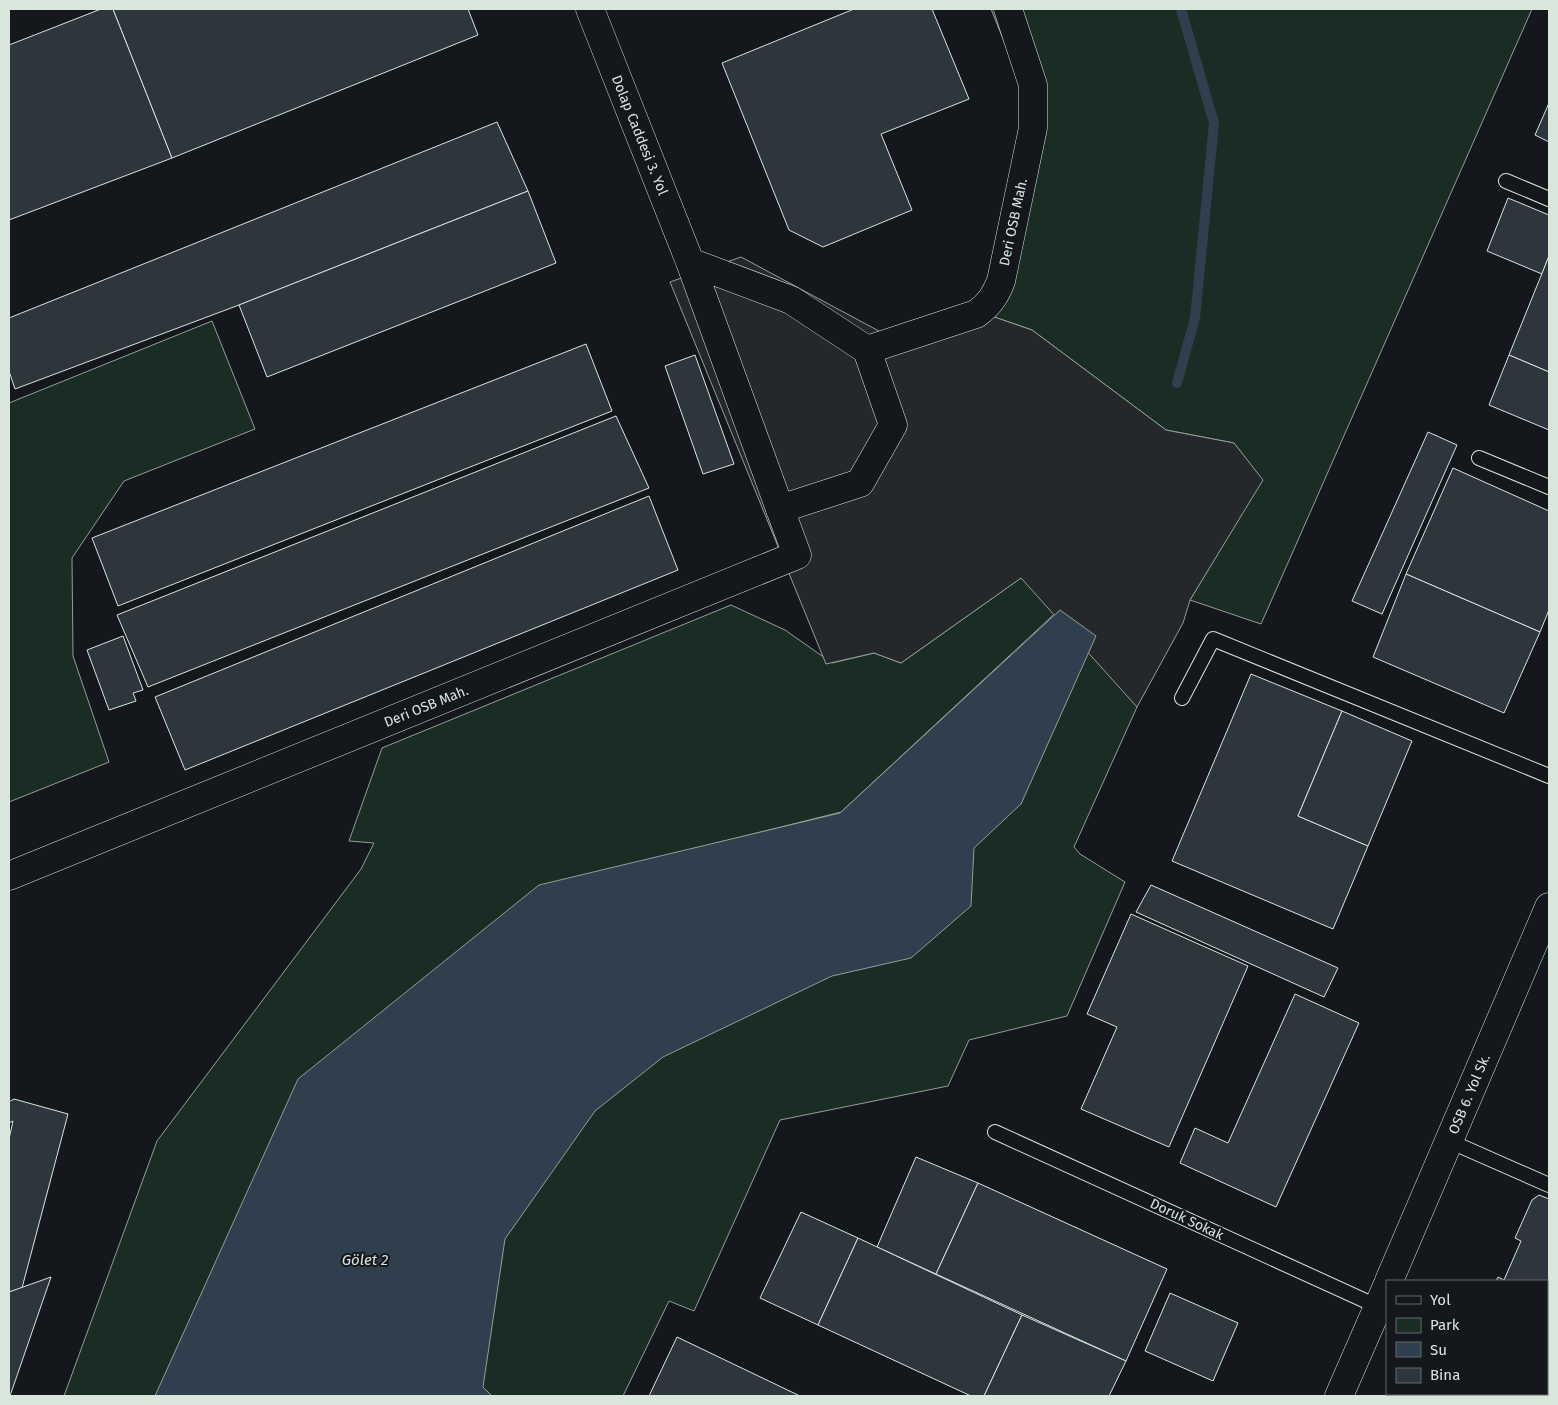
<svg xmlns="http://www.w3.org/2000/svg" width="1558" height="1405" viewBox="0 0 1558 1405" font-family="'Fira Sans',sans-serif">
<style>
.green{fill:#1a2d24;stroke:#939e99}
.parking{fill:#24282b;stroke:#939e99}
.water{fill:#2f3f4d;stroke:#939e99}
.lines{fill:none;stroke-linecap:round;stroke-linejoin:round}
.stream{stroke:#2f3f4d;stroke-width:10}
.building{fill:#2c363c;stroke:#d8e6dc}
.lane-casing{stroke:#d8e6dc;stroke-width:16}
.street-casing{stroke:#d8e6dc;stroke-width:29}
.secondary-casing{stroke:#d8e6dc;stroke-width:29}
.lane{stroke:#14181c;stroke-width:14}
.street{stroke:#14181c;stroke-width:28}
.secondary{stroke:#14181c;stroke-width:28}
.labels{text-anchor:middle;stroke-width:4;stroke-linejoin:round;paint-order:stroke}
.street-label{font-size:14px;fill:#d8e6dc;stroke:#14181c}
.water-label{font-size:15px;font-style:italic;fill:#d8e6dc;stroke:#14181c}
</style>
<rect width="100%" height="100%" fill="#14181c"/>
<g class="green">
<polygon points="991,9 1532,9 1261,624 1190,600 1262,480 1234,443 1166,430 1032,330 974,310 1001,286 1033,113"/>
<polygon points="212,321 255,429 124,481 72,558 73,656 109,762 9,802 9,403"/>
<polygon points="1021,578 1063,606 841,812 537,888 161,1396 64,1396 157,1141 361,869 374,843 349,841 382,748 731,605 785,630 832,663 874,653 901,663"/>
<polygon points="1078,638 1110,645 1137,707 1074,847 1080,854 1125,882 1067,1016 969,1040 948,1086 780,1120 694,1311 669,1301 623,1396 451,1396 478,1262 611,1082 963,836"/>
</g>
<polygon class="parking" points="741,257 890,337 974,310 1032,330 1166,430 1234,443 1263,480 1190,600 1183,623 1137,707 1021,578 901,663 874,653 826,664 670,282"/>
<polygon class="water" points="1060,610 1096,636 1021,804 974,848 971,906 911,958 832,976 663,1057 595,1111 505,1239 483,1387 492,1396 155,1396 298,1079 539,885 840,813"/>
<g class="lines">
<polyline class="stream" points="1177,383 1195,318 1214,123 1181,9"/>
</g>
<g class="building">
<polygon points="101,9 113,9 172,158 9,220 9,45"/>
<polygon points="113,9 468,9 478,35 172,158"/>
<polygon points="854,9 932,9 969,99 881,134 912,210 823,247 789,230 722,63"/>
<polygon points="1549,103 1549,142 1535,135"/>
<polygon points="497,122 528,191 239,305 15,389 9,371 9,318"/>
<polygon points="528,191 556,263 267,377 239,305"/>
<polygon points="1508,198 1549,215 1549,256 1542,274 1487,251"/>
<polygon points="1549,256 1549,372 1509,355"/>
<polygon points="586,344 612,411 118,606 92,538"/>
<polygon points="695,355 734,464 703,474 665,366"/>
<polygon points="1509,355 1549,372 1549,430 1489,405"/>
<polygon points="616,416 649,488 148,687 117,615"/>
<polygon points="1428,432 1457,445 1382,614 1352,601"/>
<polygon points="1453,468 1549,511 1549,610 1540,632 1406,574"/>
<polygon points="649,496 678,570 185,770 155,697"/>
<polygon points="1406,574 1540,632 1504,713 1373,657"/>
<polygon points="123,636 143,690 133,693 136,701 109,710 87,650"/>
<polygon points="1251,674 1342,711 1298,816 1368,846 1333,929 1172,861"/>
<polygon points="1342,711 1412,741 1368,846 1298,816"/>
<polygon points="1151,885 1338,968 1324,997 1136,912"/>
<polygon points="1131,914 1248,966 1169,1147 1081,1109 1117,1027 1087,1014"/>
<polygon points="1295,994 1359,1023 1276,1207 1180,1163 1195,1128 1228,1143"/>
<polygon points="14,1099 68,1114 22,1288 9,1292 9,1139 13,1121 9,1123 9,1102"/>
<polygon points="916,1157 978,1183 936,1274 877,1247"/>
<polygon points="978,1183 1167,1269 1126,1361 936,1274"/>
<polygon points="1539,1195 1549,1199 1549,1323 1547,1329 1547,1281 1496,1281 1498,1277 1504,1280 1521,1241 1515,1238 1532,1200"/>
<polygon points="801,1212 858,1238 818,1325 760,1298"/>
<polygon points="858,1238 1022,1315 984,1396 971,1396 818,1325"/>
<polygon points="51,1277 10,1396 9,1396 9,1292"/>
<polygon points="1170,1293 1238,1323 1213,1381 1145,1351"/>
<polygon points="1022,1315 1126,1361 1109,1396 984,1396"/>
<polygon points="1549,1323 1549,1344 1547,1342 1547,1329"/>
<polygon points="677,1337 800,1396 649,1396"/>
</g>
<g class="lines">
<defs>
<g id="lane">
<polyline points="1506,181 1549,199"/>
<polyline points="1479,458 1549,487"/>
<polyline points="1182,698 1213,639 1549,776"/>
<polyline points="995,1132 1381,1308"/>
<polyline points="1449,1141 1549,1185"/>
<polyline points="1547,1382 1549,1384"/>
</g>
<g id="street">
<polyline points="590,9 690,262 780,509 860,483 893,425 867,350 791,300 690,262"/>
<path d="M867,350l109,-36c13,-9 19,-18 25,-33l32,-153v-43l-25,-76"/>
<polyline points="9,876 797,555 780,509"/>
</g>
<g id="secondary">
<polyline points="1389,1281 1549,907"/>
<polyline points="1339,1396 1387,1286"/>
</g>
</defs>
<use href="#lane" class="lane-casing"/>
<use href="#street" class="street-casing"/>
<use href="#secondary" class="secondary-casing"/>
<use href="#lane" class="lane"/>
<use href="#street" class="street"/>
<use href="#secondary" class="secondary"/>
</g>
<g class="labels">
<g class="street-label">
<text transform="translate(640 135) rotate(68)" y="5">Dolap Caddesi 3. Yol</text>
<text transform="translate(1013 222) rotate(-78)" y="5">Deri OSB Mah.</text>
<text transform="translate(426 706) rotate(-22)" y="5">Deri OSB Mah.</text>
<text transform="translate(1469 1094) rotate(-67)" y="5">OSB 6. Yol Sk.</text>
<text transform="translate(1187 1219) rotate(25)" y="5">Doruk Sokak</text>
</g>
<g class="water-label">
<text x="365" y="1265">Gölet 2</text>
</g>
</g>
<rect width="1558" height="1405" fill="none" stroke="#d8e6dc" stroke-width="20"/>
<rect x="1386" y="1280" width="162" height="115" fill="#14181c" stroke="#626a69"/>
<rect x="1396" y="1296" width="25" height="8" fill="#14181c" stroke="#626a69"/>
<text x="1430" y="1305" font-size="15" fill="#d8e6dc">Yol</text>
<rect x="1396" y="1318" width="25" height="15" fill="#1a2d24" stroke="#626a69"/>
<text x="1430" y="1330" font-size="15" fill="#d8e6dc">Park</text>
<rect x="1396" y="1342" width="25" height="15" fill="#2f3f4d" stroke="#626a69"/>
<text x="1430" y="1355" font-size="15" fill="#d8e6dc">Su</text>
<rect x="1396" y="1368" width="25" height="15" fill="#2c363c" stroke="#626a69"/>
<text x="1430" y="1380" font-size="15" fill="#d8e6dc">Bina</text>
</svg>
